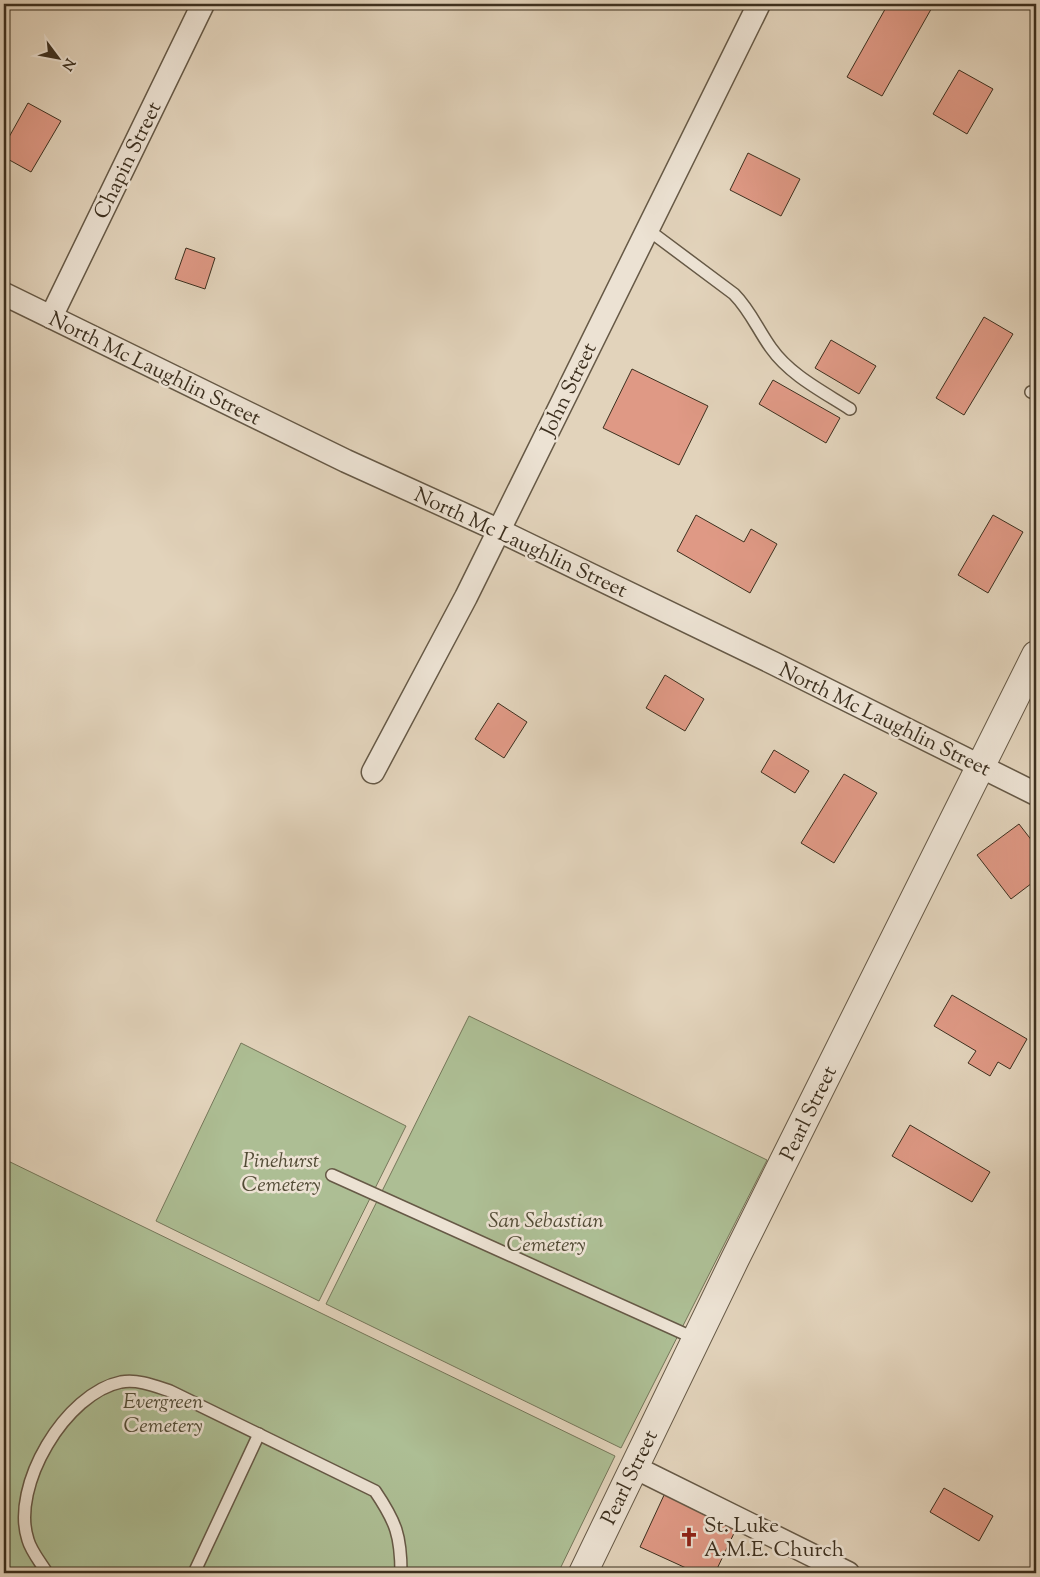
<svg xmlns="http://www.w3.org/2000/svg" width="1040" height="1577" viewBox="0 0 1040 1577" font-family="'Sorts Mill Goudy',serif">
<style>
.green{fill:#adbe94;stroke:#75775a}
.building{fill:#df9985;stroke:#3d301f}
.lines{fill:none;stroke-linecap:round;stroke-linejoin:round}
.service-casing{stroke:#665946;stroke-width:14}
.minor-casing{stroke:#665946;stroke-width:25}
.tertiary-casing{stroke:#665946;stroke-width:30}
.service{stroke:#ece2d3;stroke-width:11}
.minor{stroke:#ece2d3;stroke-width:22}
.tertiary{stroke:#ece2d3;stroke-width:28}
.labels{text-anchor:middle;stroke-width:5;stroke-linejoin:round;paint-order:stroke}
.street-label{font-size:21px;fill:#3d301f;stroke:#ece2d3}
.park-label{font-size:21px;font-style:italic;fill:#534c36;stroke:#ece2d3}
.poi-label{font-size:21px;fill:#3d301f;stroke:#ece2d3;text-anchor:start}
</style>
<rect width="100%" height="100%" fill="#e2d3bb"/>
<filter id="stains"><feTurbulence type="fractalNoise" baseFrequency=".004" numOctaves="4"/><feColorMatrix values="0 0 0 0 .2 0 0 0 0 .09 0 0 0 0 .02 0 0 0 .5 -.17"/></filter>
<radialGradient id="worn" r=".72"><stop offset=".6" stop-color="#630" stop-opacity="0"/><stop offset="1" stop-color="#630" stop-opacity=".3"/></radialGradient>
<g class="green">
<polygon points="469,1016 767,1160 621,1448 326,1304"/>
<polygon points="241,1043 406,1126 319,1301 156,1221"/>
<polygon points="4,1159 615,1456 558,1573 4,1573"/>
</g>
<g class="building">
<polygon points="888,4 934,4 882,96 847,77"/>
<polygon points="959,70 993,89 967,134 933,114"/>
<polygon points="28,103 61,121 31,172 4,157 4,146"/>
<polygon points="748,153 800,179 781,216 730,190"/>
<polygon points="186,248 215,258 205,289 175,279"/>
<polygon points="984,317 1013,334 964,415 936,398"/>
<polygon points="831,340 876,366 859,394 815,368"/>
<polygon points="632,369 708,406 679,465 603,428"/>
<polygon points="773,380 840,418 826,443 759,404"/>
<polygon points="696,515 744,542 751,529 777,544 750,593 677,551"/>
<polygon points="993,515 1023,532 988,593 958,575"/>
<polygon points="665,675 704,699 685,731 646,708"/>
<polygon points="498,703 527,722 504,758 475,739"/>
<polygon points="774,750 809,771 795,793 761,772"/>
<polygon points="844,774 877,793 834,863 801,843"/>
<polygon points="1019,824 1036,846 1036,880 1011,899 977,855"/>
<polygon points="952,995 1027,1039 1010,1069 998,1062 990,1076 968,1063 976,1051 934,1026"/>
<polygon points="910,1125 990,1172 972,1202 892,1156"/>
<polygon points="944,1488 993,1516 979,1541 930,1512"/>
<polygon points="665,1493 737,1527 715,1573 697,1573 640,1547"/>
</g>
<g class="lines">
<defs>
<g id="service">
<path d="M647,229l87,65c16,16 24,36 37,54 19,27 51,43 79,61"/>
<polyline points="1031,392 1036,394"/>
<polyline points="332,1175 696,1339"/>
<path d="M47,1573c-6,-10 -16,-22 -19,-33 -18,-54 38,-147 93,-158 17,-3 34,4 49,9l205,100c21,31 26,45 26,82"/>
<polyline points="194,1573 259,1434"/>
</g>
<g id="minor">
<polyline points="4,294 346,461 498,530 773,663 1036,794"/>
<polyline points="51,317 203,4"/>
<polyline points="373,772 466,597 759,4"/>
<polyline points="634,1467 848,1573"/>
</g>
<polyline id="tertiary" points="583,1573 735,1259 1036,655"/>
</defs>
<use href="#service" class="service-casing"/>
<use href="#minor" class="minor-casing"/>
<use href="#tertiary" class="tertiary-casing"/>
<use href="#service" class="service"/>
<use href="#minor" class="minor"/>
<use href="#tertiary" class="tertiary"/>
</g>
<defs>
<symbol id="church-bare" viewBox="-9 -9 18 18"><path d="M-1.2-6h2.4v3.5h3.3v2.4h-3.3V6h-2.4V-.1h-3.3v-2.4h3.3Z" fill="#8f2418" stroke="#ece2d3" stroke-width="2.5" paint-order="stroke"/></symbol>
</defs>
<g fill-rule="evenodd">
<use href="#church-bare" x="675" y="1523" width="28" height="28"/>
</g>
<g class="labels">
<g class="street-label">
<text transform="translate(127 160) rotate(-64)" y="7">Chapin Street</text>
<text transform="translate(155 368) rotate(26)" y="7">North Mc Laughlin Street</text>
<text transform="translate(568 389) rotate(-64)" y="7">John Street</text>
<text transform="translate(521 542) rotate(25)" y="7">North Mc Laughlin Street</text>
<text transform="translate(885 719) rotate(26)" y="7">North Mc Laughlin Street</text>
<text transform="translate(808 1113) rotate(-64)" y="7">Pearl Street</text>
<text transform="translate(629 1477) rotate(-64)" y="7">Pearl Street</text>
</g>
<g class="park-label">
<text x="281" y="1167">Pinehurst<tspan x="281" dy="24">Cemetery</tspan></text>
<text x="546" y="1227">San Sebastian<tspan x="546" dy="24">Cemetery</tspan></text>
<text x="163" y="1408">Evergreen<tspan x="163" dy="24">Cemetery</tspan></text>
</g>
<g class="poi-label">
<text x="704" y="1532">St. Luke<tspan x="704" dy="24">A.M.E. Church</tspan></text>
</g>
</g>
<rect width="1040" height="1577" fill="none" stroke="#e2d3bb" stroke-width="20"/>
<rect x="5" y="5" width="1030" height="1567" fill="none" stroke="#3d301f" stroke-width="2.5"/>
<rect x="10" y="10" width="1020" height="1557" fill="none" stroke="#3d301f"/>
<g transform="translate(58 58) rotate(122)" stroke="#ece2d3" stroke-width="4" paint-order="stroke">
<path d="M0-4L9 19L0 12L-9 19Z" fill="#3d301f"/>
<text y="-8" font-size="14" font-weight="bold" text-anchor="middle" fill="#3d301f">N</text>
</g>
<rect width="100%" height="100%" filter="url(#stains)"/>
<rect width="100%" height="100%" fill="url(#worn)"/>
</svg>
